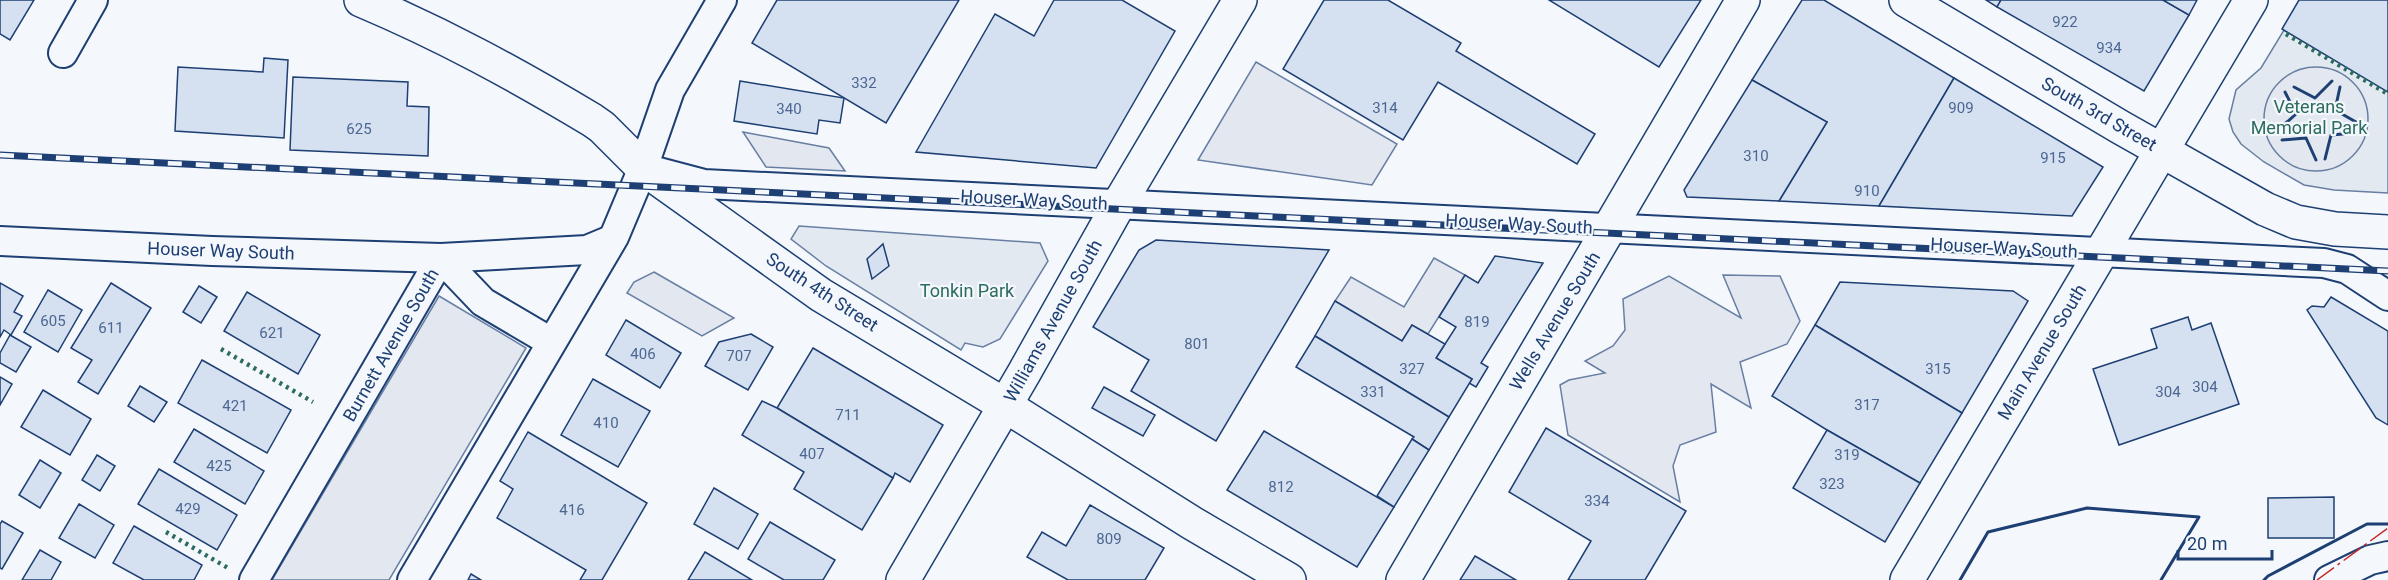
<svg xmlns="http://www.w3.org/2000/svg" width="2388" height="580" viewBox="0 0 2388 580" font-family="Roboto,sans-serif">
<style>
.green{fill:#e3e9f0;stroke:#687fa3;stroke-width:1.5}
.parking{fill:#e3e8f0;stroke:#687fa3;stroke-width:1.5}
.building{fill:#d5e0f0;stroke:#1d3f73;stroke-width:1.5}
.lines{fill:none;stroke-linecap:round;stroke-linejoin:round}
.minor-casing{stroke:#1d3f73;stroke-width:32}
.tertiary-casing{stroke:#1d3f73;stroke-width:36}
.secondary-casing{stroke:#1d3f73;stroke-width:36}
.minor{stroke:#f4f7fb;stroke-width:28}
.tertiary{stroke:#f4f7fb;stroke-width:33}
.secondary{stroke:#f4f7fb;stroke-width:33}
.rail-casing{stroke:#1d3f73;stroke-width:7}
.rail{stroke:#f4f7fb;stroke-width:4.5;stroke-dasharray:14;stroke-linecap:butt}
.hedge{stroke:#2c6c60;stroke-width:4.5;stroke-dasharray:3 4.5;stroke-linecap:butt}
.wall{stroke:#1d3f73;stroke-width:3}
.power{stroke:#c62828;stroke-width:1.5;stroke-dasharray:21 4.5 3 4.5;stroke-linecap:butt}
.labels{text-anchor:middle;stroke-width:4.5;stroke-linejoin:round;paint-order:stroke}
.number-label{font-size:15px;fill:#4b6792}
.park-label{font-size:18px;fill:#2c6c60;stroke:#f4f7fb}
.street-label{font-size:18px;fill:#1d3f73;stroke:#f4f7fb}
</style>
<rect width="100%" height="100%" fill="#f4f7fb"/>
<g class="green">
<polygon points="2284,30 2388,92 2388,193 2334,190 2304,185 2264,162 2241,144 2233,132 2229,119 2236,90 2261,68"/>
<polygon points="799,226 1040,243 1048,261 1000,339 983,347 965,343 961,350 826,266 791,239"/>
</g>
<g class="parking">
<polygon points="1256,62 1397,144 1372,185 1198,160"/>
<circle cx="2316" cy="119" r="52"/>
<polygon points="743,132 829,148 845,171 766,167"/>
<polygon points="1434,258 1465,275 1428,334 1412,325 1402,341 1335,301 1351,277 1404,307"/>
<polygon points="654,272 734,318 702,336 627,293 634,282"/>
<polygon points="1723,275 1780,276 1800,321 1787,344 1740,362 1751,408 1711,384 1716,432 1680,445 1673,466 1680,502 1568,435 1560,385 1569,380 1605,373 1585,361 1613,346 1625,330 1623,299 1669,276 1741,318"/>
<polygon points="439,296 526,348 389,580 272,580"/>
</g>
<g class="building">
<polygon points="0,0 34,0 10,40 0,34"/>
<polygon points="777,0 959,0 886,123 752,43"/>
<polygon points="1054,0 1122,0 1175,31 1096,168 916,152 995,14 1034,36"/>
<polygon points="1324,0 1388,0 1461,43 1456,51 1595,134 1577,164 1438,82 1403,140 1283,69"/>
<polygon points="1549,0 1701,0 1659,67"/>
<polygon points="1802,0 1824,0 1954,78 1879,206 1779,201 1827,122 1752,80"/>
<polygon points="1986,0 2001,0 1997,7"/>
<polygon points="2001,0 2163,0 2189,15 2144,91 1997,7"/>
<polygon points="2163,0 2197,0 2189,15"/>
<polygon points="2299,0 2388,0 2388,92 2282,29"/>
<polygon points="264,58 288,60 284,138 175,131 178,67 263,72"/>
<polygon points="293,77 408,82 407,106 429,107 428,156 290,150"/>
<polygon points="1954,78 2103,167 2072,216 1879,206"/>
<polygon points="1752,80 1827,122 1779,201 1687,197 1684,190"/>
<polygon points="740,81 844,98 840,123 819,120 817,134 734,121"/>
<polygon points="1156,240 1329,250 1216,441 1131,391 1149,360 1093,327 1139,250"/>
<polygon points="883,244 889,266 872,279 867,259"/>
<polygon points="1495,256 1543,263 1481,363 1488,367 1476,387 1469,383 1472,379 1436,358 1456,327 1439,317 1465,275 1478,283"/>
<polygon points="1840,282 2013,291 2028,301 1962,413 1815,325"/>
<polygon points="0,283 23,296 14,312 22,316 11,335 4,330 0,337"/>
<polygon points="111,283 151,308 98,394 78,382 92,360 71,348"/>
<polygon points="199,286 217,297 201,323 183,312"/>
<polygon points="48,290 82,310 58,352 24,332"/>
<polygon points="247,292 320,335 298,374 224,331"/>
<polygon points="2331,297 2388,331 2388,425 2376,418 2307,310 2312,306 2324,307"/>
<polygon points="1335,301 1402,341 1412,325 1445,344 1436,358 1472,379 1449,417 1315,336"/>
<polygon points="2188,317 2192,330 2211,323 2239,404 2119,445 2093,369 2157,348 2151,329"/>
<polygon points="626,320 681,353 660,388 606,355"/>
<polygon points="1815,325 1962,413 1920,483 1827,430 1772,396"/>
<polygon points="751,334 773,347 748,390 705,366 719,342"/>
<polygon points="10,335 31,347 16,372 0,363 0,353"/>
<polygon points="1315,336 1449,417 1429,450 1412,439 1414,437 1296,367"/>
<polygon points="813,348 943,425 910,482 895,473 893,478 777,408"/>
<polygon points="202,360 291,410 267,453 178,403"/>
<polygon points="0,377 12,384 0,405"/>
<polygon points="593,379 650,411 618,467 561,435"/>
<polygon points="140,386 167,402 154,422 128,406"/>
<polygon points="1104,387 1155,415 1143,436 1092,408"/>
<polygon points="43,390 91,419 70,455 21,427"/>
<polygon points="762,401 777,408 893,478 862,530 794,489 804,472 742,435"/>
<polygon points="1546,428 1686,511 1645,580 1568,580 1591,541 1509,492"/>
<polygon points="194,429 264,471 245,504 174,462"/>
<polygon points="1827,430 1920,483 1885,542 1793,488"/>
<polygon points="1264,431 1394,507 1357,567 1227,490"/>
<polygon points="528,432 647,503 602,580 580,580 586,570 497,518 513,489 500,481"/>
<polygon points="1412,439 1429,450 1394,507 1377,496"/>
<polygon points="97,455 115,466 100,491 82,480"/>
<polygon points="40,460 61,473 40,508 19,495"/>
<polygon points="159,469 237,515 217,550 138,504"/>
<polygon points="714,488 758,514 738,549 694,524"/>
<polygon points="2334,497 2334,538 2268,538 2268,498"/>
<polygon points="79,504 114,525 95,558 59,538"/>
<polygon points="1090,505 1164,548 1145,580 1068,580 1027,557 1042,532 1066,546"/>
<polygon points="2,521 23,533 2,569 0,568 0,524"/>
<polygon points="770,522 835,560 823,580 784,580 748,559"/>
<polygon points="134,526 202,565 194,580 144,580 113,563"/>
<polygon points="40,550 61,562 51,580 22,580"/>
<polygon points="705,552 752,580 688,580"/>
<polygon points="1475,556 1516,580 1460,580"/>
<polygon points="471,574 481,580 468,580"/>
</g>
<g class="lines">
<defs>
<g id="minor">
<polyline points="63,53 93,0"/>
<polyline points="651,170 704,184 2324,263 2347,269 2388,296"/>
<polyline points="0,241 212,251 441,258 587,250 611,240"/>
<polyline points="441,258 483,302 551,342"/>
<polyline points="254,580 441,258"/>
<polyline points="412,580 614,237 643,168 670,90 722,0"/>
<polyline points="2329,580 2370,560 2388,556"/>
</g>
<g id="tertiary">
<path d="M361,0c83,35 154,74 231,120l10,7 41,41 178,127 185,111 186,117 97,57"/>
<polyline points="903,580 1024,373 1119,204 1240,0"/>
<polyline points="1403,580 1743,0"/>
</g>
<g id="secondary">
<polyline points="1906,0 2120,127 2265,209 2296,222 2335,229 2388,232"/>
<polyline points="1907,580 2251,0"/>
</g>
</defs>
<use href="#minor" class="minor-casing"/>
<use href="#tertiary" class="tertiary-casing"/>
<use href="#secondary" class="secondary-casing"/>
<use href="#minor" class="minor"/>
<use href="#tertiary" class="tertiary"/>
<use href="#secondary" class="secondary"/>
<defs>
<polyline id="rail" points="0,155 2388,271"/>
</defs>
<use href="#rail" class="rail-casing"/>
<use href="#rail" class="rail"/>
<g class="hedge">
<polyline points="2286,34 2388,94"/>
<polyline points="221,349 313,402"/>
<polyline points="166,532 228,568"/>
</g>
<g class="wall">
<polyline points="2294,87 2315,98 2332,81"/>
<polyline points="2340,87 2335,110 2356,122"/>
<polyline points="2278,130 2296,114 2285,92"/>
<polyline points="2282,140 2306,138 2316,160"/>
<polyline points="2325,159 2331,135 2355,133"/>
<polyline points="1960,580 1988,532 2087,508 2199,517 2161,580"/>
<polyline points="2264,580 2268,576 2367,524 2388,524"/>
</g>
<polyline class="power" points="2317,580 2388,528"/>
</g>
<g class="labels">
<g class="number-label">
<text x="2065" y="27">922</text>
<text x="2109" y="53">934</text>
<text x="864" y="88">332</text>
<text x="1385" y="113">314</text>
<text x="1961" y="113">909</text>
<text x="789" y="114">340</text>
<text x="359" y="134">625</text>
<text x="1756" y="161">310</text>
<text x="2053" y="163">915</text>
<text x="1867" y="196">910</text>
<text x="53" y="326">605</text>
<text x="1477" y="327">819</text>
<text x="111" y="333">611</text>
<text x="272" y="338">621</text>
<text x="1197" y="349">801</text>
<text x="643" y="359">406</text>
<text x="739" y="361">707</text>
<text x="1412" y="374">327</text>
<text x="1938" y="374">315</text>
<text x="2205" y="392">304</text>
<text x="1373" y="397">331</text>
<text x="2168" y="397">304</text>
<text x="1867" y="410">317</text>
<text x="235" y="411">421</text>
<text x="848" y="420">711</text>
<text x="606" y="428">410</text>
<text x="812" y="459">407</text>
<text x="1847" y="460">319</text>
<text x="219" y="471">425</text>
<text x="1832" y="489">323</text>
<text x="1281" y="492">812</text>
<text x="1597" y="506">334</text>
<text x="188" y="514">429</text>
<text x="572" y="515">416</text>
<text x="1109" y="544">809</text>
</g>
<g class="park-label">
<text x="2309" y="113">Veterans<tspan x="2309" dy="21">Memorial Park</tspan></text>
<text x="967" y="297">Tonkin Park</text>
</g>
<g class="street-label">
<text transform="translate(2099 114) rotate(30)" y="6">South 3rd Street</text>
<text transform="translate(1034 200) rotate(3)" y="6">Houser Way South</text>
<text transform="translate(1519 224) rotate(3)" y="6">Houser Way South</text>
<text transform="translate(2004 248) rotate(3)" y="6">Houser Way South</text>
<text transform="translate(221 251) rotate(2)" y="6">Houser Way South</text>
<text transform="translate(822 292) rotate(33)" y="6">South 4th Street</text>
<text transform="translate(1053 321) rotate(-61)" y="6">Williams Avenue South</text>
<text transform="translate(1555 321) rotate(-59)" y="6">Wells Avenue South</text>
<text transform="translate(391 345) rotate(-60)" y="6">Burnett Avenue South</text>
<text transform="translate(2042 352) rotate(-59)" y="6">Main Avenue South</text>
</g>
</g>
<path d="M2178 550v9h94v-9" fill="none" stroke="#1d3f73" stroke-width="3"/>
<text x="2187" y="550" font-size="18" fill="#1d3f73" stroke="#f4f7fb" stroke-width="4.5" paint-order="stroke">20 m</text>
</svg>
